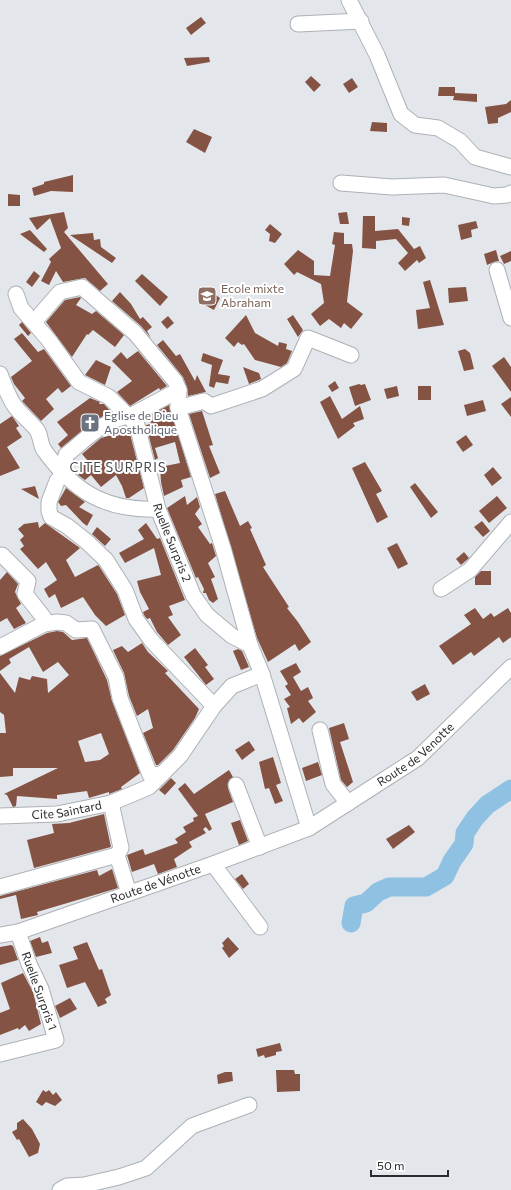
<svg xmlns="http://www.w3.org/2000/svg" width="511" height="1190" viewBox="0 0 511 1190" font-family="Commissioner,sans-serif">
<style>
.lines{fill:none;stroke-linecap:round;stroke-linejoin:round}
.river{stroke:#8ec1e2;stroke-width:19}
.building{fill:#845344;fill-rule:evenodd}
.minor-casing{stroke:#adb1b6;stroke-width:17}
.minor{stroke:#fff;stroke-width:15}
.labels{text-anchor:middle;stroke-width:4;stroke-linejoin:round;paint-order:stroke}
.education-label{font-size:12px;fill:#785e54;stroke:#fff;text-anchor:start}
.worship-label{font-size:12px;fill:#5b616d;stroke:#fff;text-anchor:start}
.street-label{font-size:12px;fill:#292b2c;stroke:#fff}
.neighbourhood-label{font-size:13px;letter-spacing:1px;fill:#494c50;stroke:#fff}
</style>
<rect width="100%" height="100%" fill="#e3e7ec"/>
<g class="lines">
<polyline class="river" points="351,923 354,906 366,903 378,892 389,887 426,887 445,876 452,861 464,844 465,833 475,818 487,805 511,789"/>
</g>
<g class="building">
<polygon points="201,17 206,23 191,35 186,28"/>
<polygon points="209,57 210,62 187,66 184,58"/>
<polygon points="311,76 321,85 314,92 305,82"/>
<polygon points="352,78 358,87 349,93 343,84"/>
<polygon points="439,87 455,87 455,93 477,94 477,102 453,100 454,96 438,96"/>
<polygon points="511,100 511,112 498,118 498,123 488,124 485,107 506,104"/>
<polygon points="372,122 387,123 387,132 370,131"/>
<polygon points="194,129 212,137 205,153 186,142"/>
<polygon points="73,175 73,192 51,191 34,196 32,188 44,184 44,182"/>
<polygon points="8,194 20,195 20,206 8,206"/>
<polygon points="64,212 68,228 64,232 108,284 100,291 85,278 63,282 56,271 49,285 41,281 51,262 49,259 61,248 50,218 37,230 29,218"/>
<polygon points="347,212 349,224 340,224 338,213"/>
<polygon points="363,216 375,216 375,231 398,229 414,249 420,246 426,258 419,263 417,260 405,271 398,263 408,253 396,239 376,241 376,249 362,248"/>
<polygon points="402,217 410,218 409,226 402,225"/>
<polygon points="476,221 478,228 471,230 472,237 461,240 458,225"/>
<polygon points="270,224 282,234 275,243 269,241 270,234 265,230"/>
<polygon points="30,230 47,249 44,252 20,234"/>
<polygon points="334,232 344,233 344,244 352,244 353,251 347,302 363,314 351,329 344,323 341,328 329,319 320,326 311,314 324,303 321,284 297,272 294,275 284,264 298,250 314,261 314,275 330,276 335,245 332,244"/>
<polygon points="93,233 94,240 100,239 101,247 116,258 112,263 70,235"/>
<polygon points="496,250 499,261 494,262 487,265 484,254"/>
<polygon points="511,251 511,261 504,264 500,256"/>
<polygon points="34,271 40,276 32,287 26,282"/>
<polygon points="142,274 168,297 160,306 135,281"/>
<polygon points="430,280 444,325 418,329 416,310 430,308 423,282"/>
<polygon points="466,287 468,301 449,303 448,288"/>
<polygon points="210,291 220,298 214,310 203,304"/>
<polygon points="120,292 131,304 140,319 143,317 152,327 147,331 151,338 141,326 112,301"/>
<polygon points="80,297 81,298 76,305 92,314 96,311 124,335 115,347 93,330 88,335 87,334 72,357 46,322 65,300"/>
<polygon points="246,315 255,333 278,346 279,342 287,344 286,349 292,351 287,363 281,367 255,360 244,344 242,345 238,342 234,347 225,338"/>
<polygon points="293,315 303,330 298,337 287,319"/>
<polygon points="168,316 174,323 167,329 161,322"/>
<polygon points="22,322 31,333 28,336 19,325"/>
<polygon points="22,333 38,352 44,349 71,386 62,393 58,388 46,399 54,409 41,421 22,401 25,398 14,384 11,377 32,361 14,339"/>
<polygon points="163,340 176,356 180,354 195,381 197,375 206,392 188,396 187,387 183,377 157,345"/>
<polygon points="465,349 470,353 474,369 464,371 458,351"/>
<polygon points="138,351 167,386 160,390 159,388 130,406 117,392 132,381 112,361 121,352 127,359"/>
<polygon points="203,353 223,360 218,374 230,376 228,384 216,382 214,388 209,386 212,365 201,361"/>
<polygon points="504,357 511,367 511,392 492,366"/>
<polygon points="96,360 111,367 105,385 85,375"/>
<polygon points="243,367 259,373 261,379 249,384"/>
<polygon points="335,381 339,388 332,392 328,386"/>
<polygon points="359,384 361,385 365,384 371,400 355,406 349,387"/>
<polygon points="397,386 399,396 387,399 384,389"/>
<rect x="418" y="386" width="13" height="14"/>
<polygon points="330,396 342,419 360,406 364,419 353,423 355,426 338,439 320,402"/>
<polygon points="511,397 511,417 501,404"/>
<polygon points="90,398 100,402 99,404 104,404 111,412 90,424 61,448 58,444 68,435 57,422"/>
<polygon points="483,400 486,411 467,416 464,405"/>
<polygon points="169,405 191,477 181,480 183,487 164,496 161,482 160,467 180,463 175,442 155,448 158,458 155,460 146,425 151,424 149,416"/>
<polygon points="202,411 213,445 209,446 220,473 210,478 189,414"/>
<polygon points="12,416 19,426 16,428 22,437 7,447 20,468 0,476 0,424"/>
<polygon points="129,430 144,488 129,498 126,498 122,486 116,475 101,487 91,475 85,480 78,475 80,473 77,469 88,461 82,454 101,438"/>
<polygon points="466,435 473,445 463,452 456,442"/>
<polygon points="365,462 382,491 376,494 388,517 377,523 352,468"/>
<polygon points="493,467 502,478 492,486 484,475"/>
<polygon points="415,483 438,512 431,518 410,487"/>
<polygon points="35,486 39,499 21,489 31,487"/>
<polygon points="66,488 85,502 79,507 93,515 87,526 83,523 66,505 61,506 58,502"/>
<polygon points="225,491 240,526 248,521 252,528 250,529 266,565 263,567 289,607 287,608 298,622 311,642 299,651 295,644 268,662 257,638 215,494"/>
<polygon points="185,496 187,505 197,497 200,507 195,514 202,524 198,527 210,544 212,543 216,556 208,563 215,577 211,579 218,599 213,603 209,600 206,593 203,593 204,589 198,577 196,578 167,508"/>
<polygon points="497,496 507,508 489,523 479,511"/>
<polygon points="482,521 490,531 483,537 474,527"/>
<polygon points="38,522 39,528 45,523 80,548 66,560 75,577 98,565 99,566 117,594 125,615 106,626 95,615 83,597 61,608 55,594 49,598 44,589 57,580 46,562 38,569 20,549 24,546 20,540 24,536 18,529 24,524"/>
<polygon points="146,523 157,539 160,538 185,600 169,606 173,615 168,617 181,635 168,645 157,632 150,618 147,619 144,615 143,612 149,609 140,592 137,581 161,575 154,548 125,563 119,553 144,539 138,530"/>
<polygon points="97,527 111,539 105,546 92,534"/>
<polygon points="397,543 408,564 398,569 387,548"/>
<polygon points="464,552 469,558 461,565 456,559"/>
<polygon points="481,571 491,571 491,585 475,585 475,577"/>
<polygon points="7,572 18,584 15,592 21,604 16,608 26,623 14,629 7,618 0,622 0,580"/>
<polygon points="475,608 483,619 491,613 494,617 508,608 511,613 511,637 503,643 499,637 474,656 471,652 453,665 439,646 471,624 464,615"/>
<path d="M57,631l6,1 9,8 15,-2 20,42 5,21 28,72 -19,14 1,2 -13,5v-2l-20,6 -2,-7 -30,4v4l-40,-3 -1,10 -3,1 -6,-12 -3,-1 54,-26h-45v8l-13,1v-44h6l-2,-18 -4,-3v-39l15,20 4,-16 11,3 2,-4 15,3 1,14 21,-18 -11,-13 -15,10 -14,-25 -20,12 2,4 -11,8v-15l47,-23zM101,733l8,21 -9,6 -15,2 -7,-21z"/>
<polygon points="142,643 148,652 168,671 165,673 199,709 195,718 173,750 158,765 156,765 143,733 153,728 148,709 137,716 129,696 124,673 113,650 122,646 128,652"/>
<polygon points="195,648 208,665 205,667 214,679 206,685 184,657"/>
<polygon points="238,649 242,651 249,667 241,670 233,651"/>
<polygon points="296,663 301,672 293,677 301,691 308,687 313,698 308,701 316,712 303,723 299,718 291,724 287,708 290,707 284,699 291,695 285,686 288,684 280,671"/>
<polygon points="425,684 430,694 417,701 411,692"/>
<polygon points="344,723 349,739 340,742 353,782 347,787 341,780 329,728"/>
<polygon points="249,741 255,750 242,760 235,750"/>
<polygon points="273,757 281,783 276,785 283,801 275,804 269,788 265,789 259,762"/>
<polygon points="318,762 322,775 306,781 302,768"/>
<polygon points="229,770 233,777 229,780 228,788 233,802 205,814 212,829 209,831 206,827 203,829 206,833 189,842 192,847 174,859 177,867 158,874 154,864 132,872 127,855 143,849 145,855 178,843 175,839 186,832 183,827 194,821 193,818 198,816 178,789 185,783 194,794"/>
<polygon points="171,778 176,783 165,795 159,790"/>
<polygon points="104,814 111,847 34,868 27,840 54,833 52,824 69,823"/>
<polygon points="240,820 248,841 239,845 231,823"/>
<polygon points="409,825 415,832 393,849 386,839"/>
<polygon points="112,869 118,888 37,912 38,915 21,919 16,895 0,899 0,896 97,870 99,876"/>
<polygon points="242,874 249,884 243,889 235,879"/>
<polygon points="40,937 42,943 48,941 52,953 36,957 30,941"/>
<polygon points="228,937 239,949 229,958 222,948 224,946 222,943"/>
<polygon points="87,942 99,970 102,969 111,995 105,999 107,1003 98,1007 85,982 67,988 59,965 78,959 73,947"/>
<polygon points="11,945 13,946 18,960 0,965 0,947"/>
<polygon points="23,973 33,992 41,1024 29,1031 25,1025 19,1030 18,1028 0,1035 0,1013 10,1009 1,983"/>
<polygon points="70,998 77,1009 60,1018 55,1006"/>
<polygon points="280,1043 282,1051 276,1052 276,1055 265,1058 264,1055 258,1057 256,1049"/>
<polygon points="276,1070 294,1070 295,1074 300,1074 300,1091 277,1092"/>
<polygon points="225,1072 232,1072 233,1081 218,1084 217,1075"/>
<polygon points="43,1090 46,1092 49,1090 53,1095 56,1092 62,1100 55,1106 46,1102 42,1106 36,1102"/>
<polygon points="23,1119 32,1129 40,1144 38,1153 29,1157 19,1139 17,1140 12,1132 17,1129 17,1123"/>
</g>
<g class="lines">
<defs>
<g id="minor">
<polyline points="349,0 377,55 401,114 415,125 438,128 460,141 475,157 511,167"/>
<polyline points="298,24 361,21"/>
<polyline points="341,183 392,187 444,185 494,196 507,195 511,193"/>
<polyline points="497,270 511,318"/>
<path id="s1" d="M16,294l5,14 27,31 31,43 30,15 28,28 21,84 35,86 14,20 25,21 18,9"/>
<polyline points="34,322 60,292 82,287 135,333 175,381 179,390 178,408 223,548 250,645 262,674 309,828"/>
<path d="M0,374c4,10 8,22 14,31 6,9 16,16 23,25 4,6 3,14 7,20 30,42 62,61 114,59"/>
<path d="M179,390l-49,26c-26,3 -45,24 -64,39l-3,19 -6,7 -8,21v9l2,6 16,9 19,15 20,19 19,30 11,29 15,21 63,66"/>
<polyline points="178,408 204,401 211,406 262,389 294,369 308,338 351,355"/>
<polyline points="2,555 28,581 25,594 44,618 44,624"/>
<polyline points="441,589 470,570 511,522"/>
<polyline points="0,647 44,624 57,622 66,623 76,630 92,629 116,677 120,698 150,775 162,774"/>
<polyline points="320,730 333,784 348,803"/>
<polyline points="236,785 260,847"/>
<polyline points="111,803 149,787 180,756 214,706 232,686 262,674"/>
<path id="s2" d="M0,816l57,-2 54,-11 10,45 -4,7 12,38"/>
<polyline points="213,864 260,927"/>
<polyline points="0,887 117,855"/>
<path id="s3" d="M0,935l18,-3 195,-68 96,-36 109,-70 93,-91"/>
<polyline points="0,1054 56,1040 41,989 29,964 18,932"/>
<polyline points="60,1190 67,1186 84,1185 119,1177 146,1168 192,1126 249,1105"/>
</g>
</defs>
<use href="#minor" class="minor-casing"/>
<use href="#minor" class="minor"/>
</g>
<defs>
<symbol id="school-square" viewBox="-11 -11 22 22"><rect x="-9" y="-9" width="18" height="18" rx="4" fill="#8d6e63" stroke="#fff"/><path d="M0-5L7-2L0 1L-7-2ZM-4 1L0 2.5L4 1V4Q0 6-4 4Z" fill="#fff"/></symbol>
<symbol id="church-square" viewBox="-11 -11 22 22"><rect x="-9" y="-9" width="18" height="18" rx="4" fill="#6b7280" stroke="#fff"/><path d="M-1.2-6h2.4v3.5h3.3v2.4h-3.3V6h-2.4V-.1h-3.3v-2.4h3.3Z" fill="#fff"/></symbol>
</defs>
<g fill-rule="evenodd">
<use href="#school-square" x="196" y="285" width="22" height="22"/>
<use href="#church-square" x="79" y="412" width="22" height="22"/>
</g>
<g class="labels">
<g class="education-label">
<text x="221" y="293">Ecole mixte<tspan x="221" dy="14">Abraham</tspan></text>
</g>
<g class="worship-label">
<text x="104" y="420">Eglise de Dieu<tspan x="104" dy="14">Apostholique</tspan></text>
</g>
<g class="street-label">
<text dy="4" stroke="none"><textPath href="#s1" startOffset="305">Ruelle Surpris 2</textPath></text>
<text dy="4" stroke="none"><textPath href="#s3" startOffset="457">Route de Venotte</textPath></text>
<text dy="4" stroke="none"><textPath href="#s2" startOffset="67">Cite Saintard</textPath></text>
<text dy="4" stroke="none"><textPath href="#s3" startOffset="164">Route de Vénotte</textPath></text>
<text transform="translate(39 991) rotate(70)" y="4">Ruelle Surpris 1</text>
</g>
<g class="neighbourhood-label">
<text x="118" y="472">CITE SURPRIS</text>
</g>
</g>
<path d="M371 1170v6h77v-6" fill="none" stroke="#292b2c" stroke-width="2"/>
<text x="377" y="1170" font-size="12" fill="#292b2c" stroke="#ffffff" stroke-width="3" paint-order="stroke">50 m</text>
</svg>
